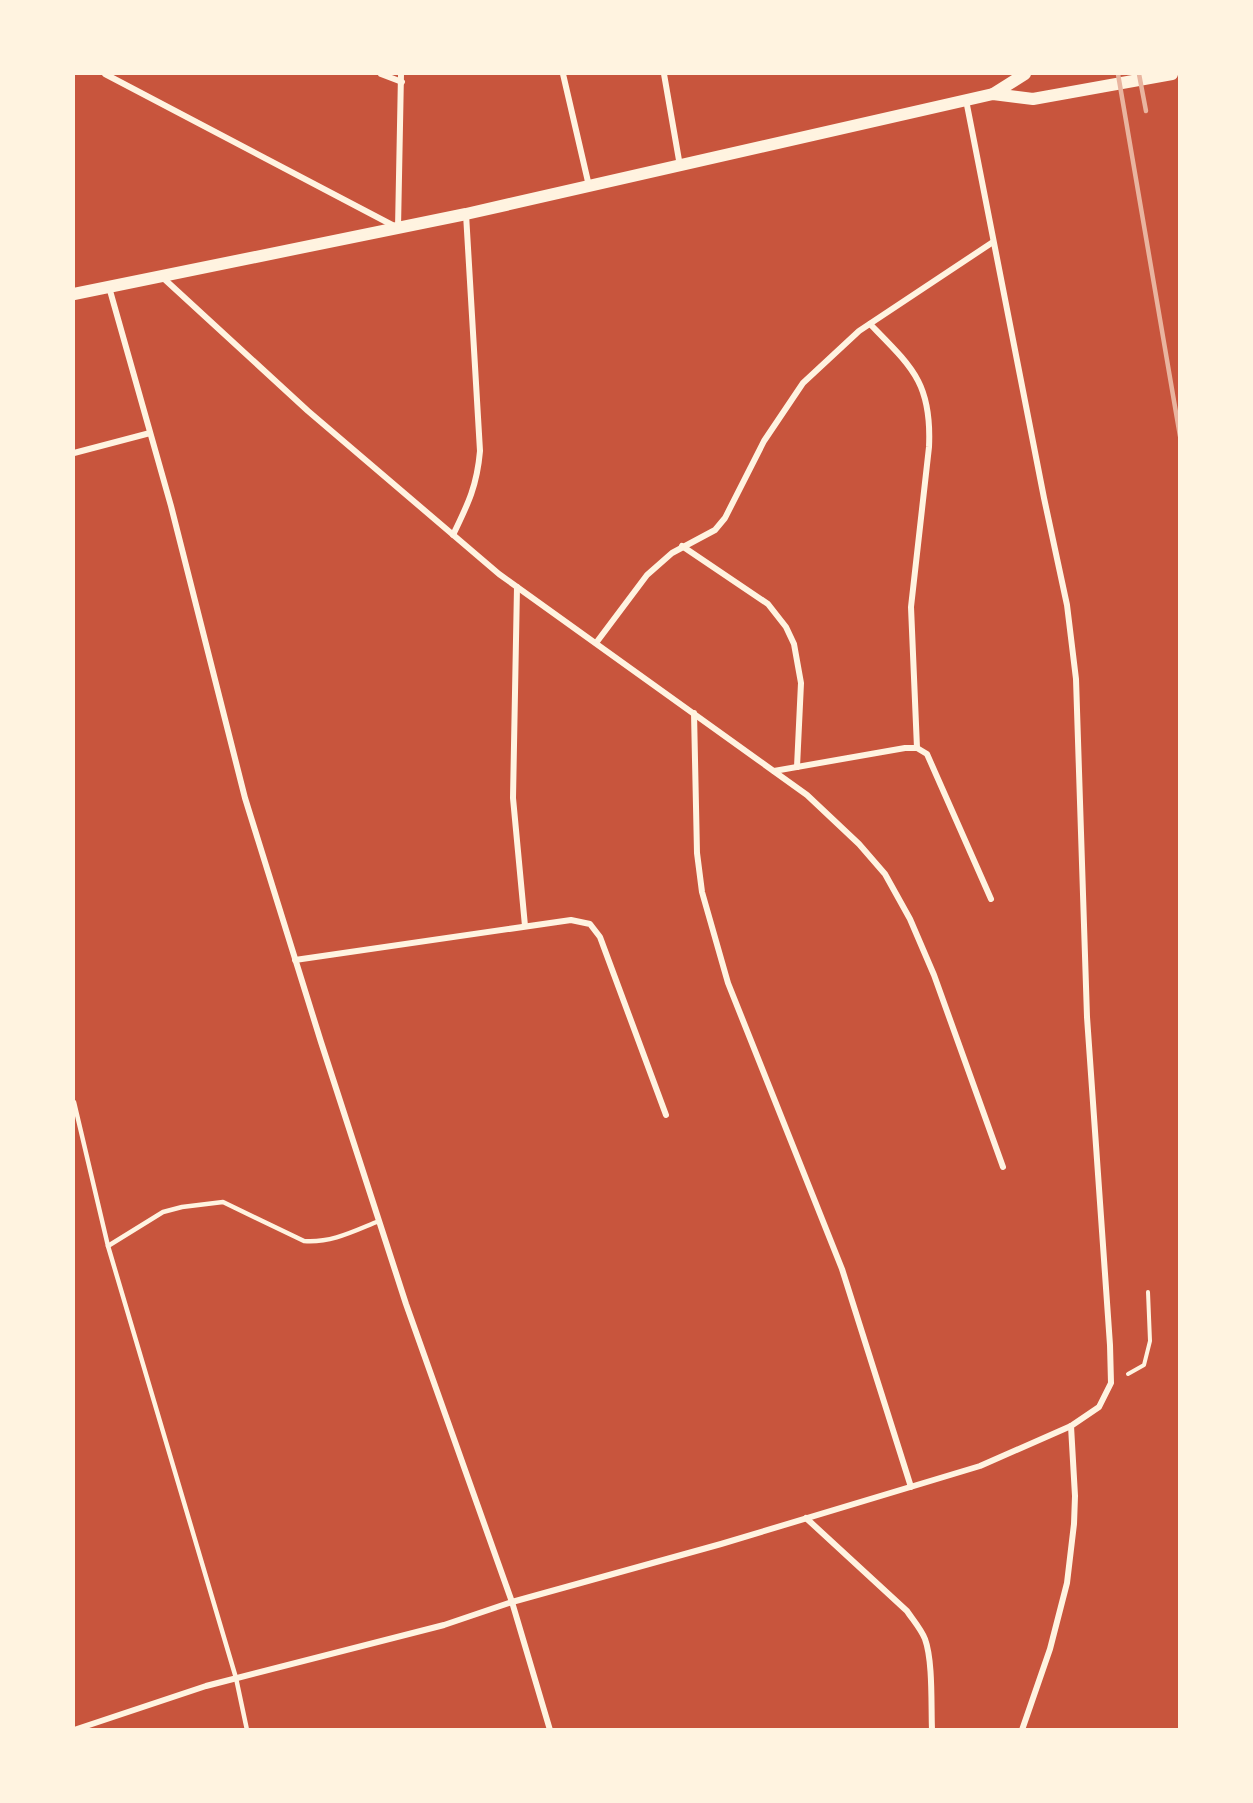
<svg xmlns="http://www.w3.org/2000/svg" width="1253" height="1803" viewBox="0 0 1253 1803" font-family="'Source Serif 4',serif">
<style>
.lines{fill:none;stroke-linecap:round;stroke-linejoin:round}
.path{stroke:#fff3e0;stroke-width:4}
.service{stroke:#fff3e0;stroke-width:4.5}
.minor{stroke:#fff3e0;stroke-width:6}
.secondary{stroke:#fff3e0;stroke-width:12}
.rail{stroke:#e9b49f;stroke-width:4.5}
</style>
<rect width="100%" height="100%" fill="#c8553d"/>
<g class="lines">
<polyline class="path" points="1128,1374 1144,1365 1150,1341 1148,1292"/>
<g class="service">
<polyline points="74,1102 108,1246 236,1678 247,1730"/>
<path d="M108,1246l55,-34 19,-5 41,-5 81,39c28,2 50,-10 75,-20"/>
</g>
<g class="minor">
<polyline points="105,74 398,228 401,74"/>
<polyline points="381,74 402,82"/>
<polyline points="563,74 589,186"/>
<polyline points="664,74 680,166"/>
<polyline points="161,276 308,411 499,574 807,795 859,844 885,874 910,919 934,975 1003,1167"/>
<polyline points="109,287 171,506 245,798 321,1042 406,1304 512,1602 550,1730"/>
<path d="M870,324c42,43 62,59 59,123l-18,160 6,141"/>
<polyline points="74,453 150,433"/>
<path d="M453,535c15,-31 24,-49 27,-84l-14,-237"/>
<polyline points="682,546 768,604 786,627 794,644 801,683 797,767"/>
<polyline points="517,587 513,798 525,926"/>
<polyline points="596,643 647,575 672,553 715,530 725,518 764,441 803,383 859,331 993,242"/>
<polyline points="694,713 697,853 702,892 728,983 842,1269 911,1487"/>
<polyline points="774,771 905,748 917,748 927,754 991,899"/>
<polyline points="295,960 571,920 590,924 600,937 666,1115"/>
<path d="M806,1518l101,93c6,9 14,18 18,28 8,22 6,66 7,91"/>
<polyline points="74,1730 206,1686 444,1625 512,1602 721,1544 980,1466 1071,1426 1099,1407 1111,1383 1110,1345 1087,1017 1076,679 1067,605 1044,498 966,100"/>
<polyline points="1022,1730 1050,1649 1067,1583 1074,1524 1075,1496 1071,1426"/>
</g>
<g class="secondary">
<polyline points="993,94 1025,74"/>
<polyline points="74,294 466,214 993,94 1033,99 1172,74"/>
</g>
<g class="rail">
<polyline points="1118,74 1180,436"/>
<polyline points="1139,74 1146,111"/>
</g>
</g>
<rect width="1253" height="1803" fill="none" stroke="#fff3e0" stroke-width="150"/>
</svg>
